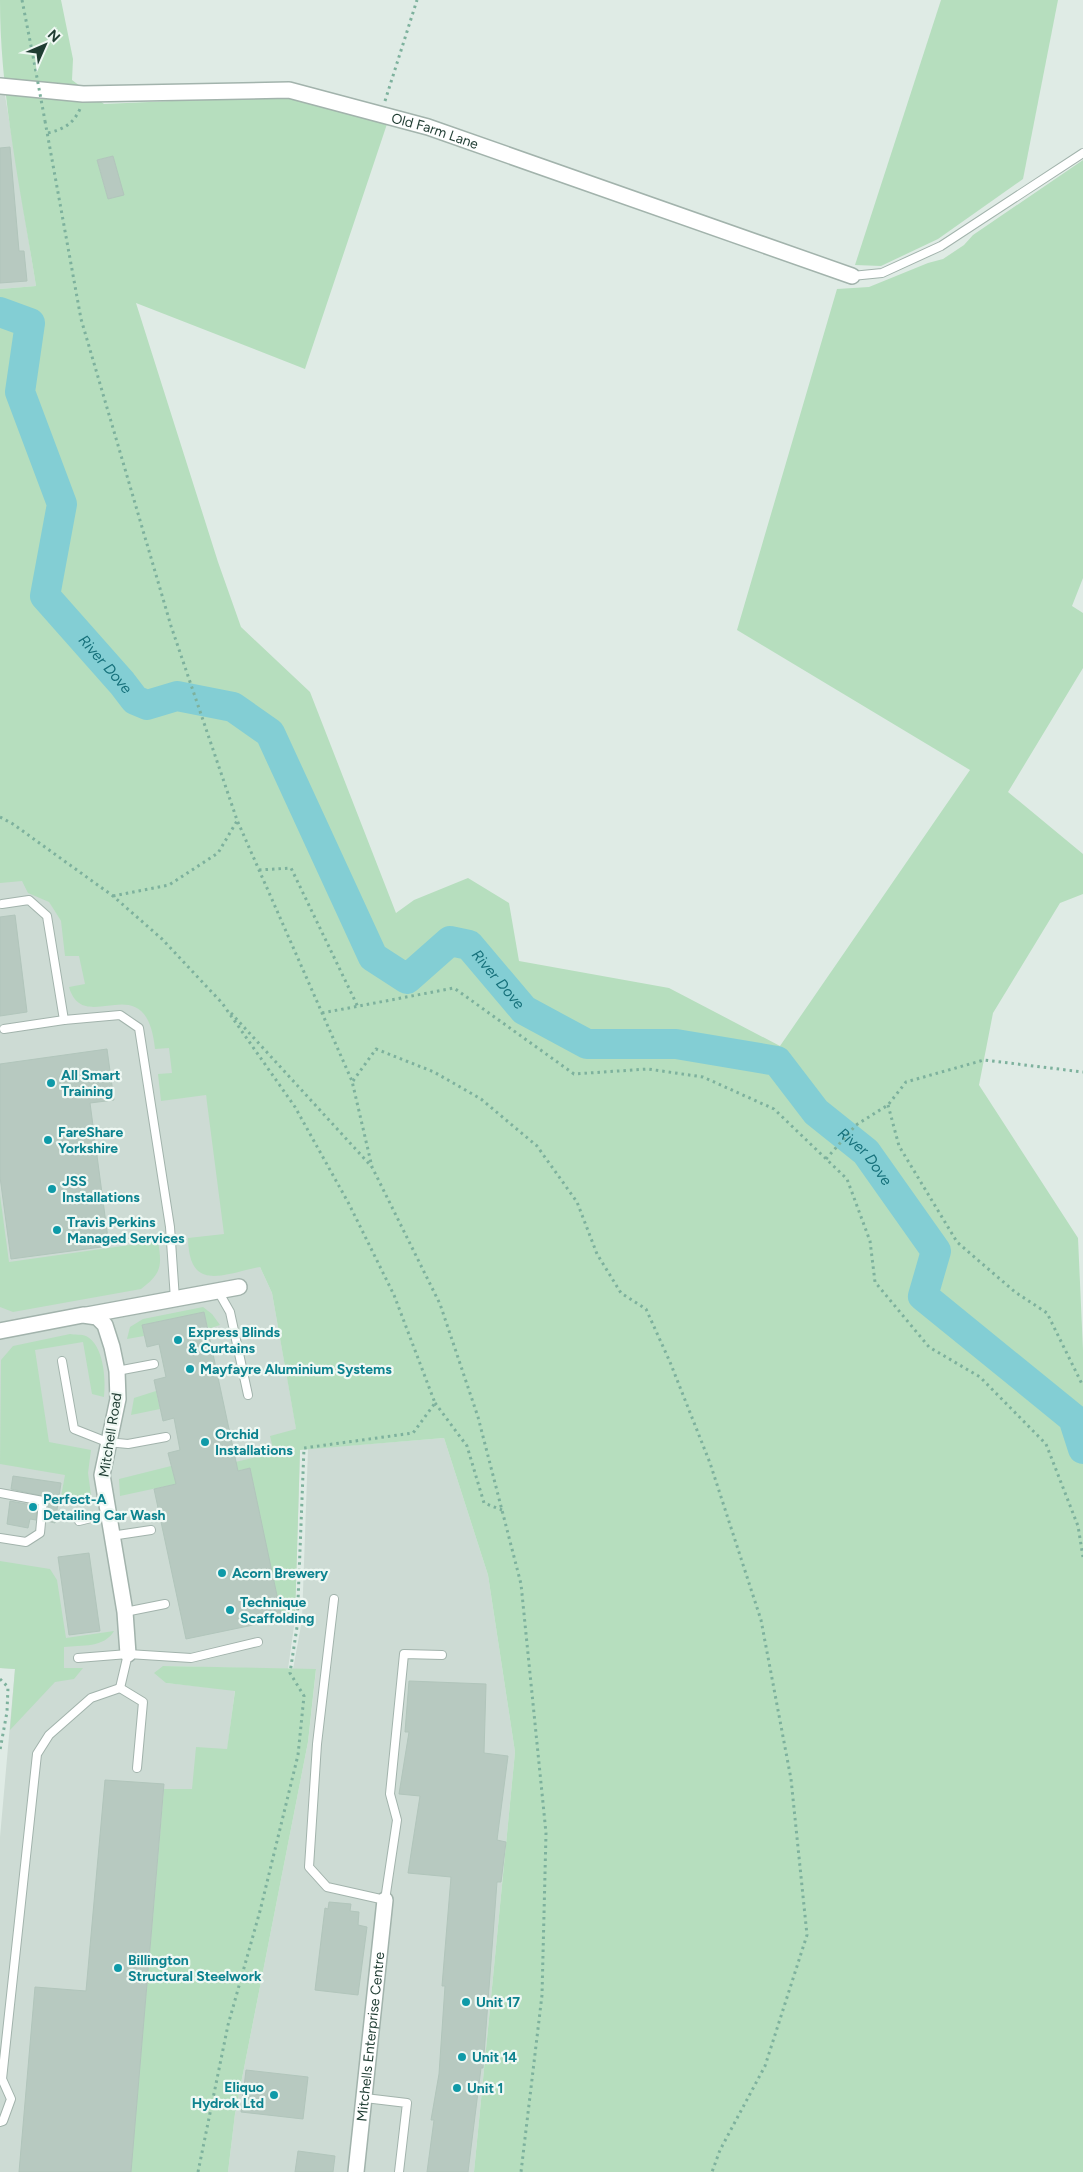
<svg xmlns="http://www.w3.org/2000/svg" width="1083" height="2172" viewBox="0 0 1083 2172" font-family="Figtree,sans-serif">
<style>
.built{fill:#cddbd4}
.green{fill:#b6debe;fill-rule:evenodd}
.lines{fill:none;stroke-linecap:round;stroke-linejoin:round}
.river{stroke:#83ced4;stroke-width:30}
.building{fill:#b7c9c0;stroke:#b1c5bb}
.service-casing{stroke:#a2b3ac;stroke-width:10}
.minor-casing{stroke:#a2b3ac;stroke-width:18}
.path{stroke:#7db19d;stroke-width:3;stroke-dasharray:2.5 4;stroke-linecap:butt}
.service{stroke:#fff;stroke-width:8}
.minor{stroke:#fff;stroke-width:15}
.path-bridge{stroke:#7db19d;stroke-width:3;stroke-dasharray:2.5 4;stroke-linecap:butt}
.culture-dot{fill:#0f9aa8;stroke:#eff8f3;stroke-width:2}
.labels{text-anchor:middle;stroke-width:4.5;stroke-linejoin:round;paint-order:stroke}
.street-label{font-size:14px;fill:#1f3c32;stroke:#eff8f3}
.culture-label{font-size:14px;font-weight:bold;fill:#0d838f;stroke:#eff8f3;text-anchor:start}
.water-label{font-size:15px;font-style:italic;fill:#16717b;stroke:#eff8f3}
</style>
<rect width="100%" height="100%" fill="#dfebe5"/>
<g class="built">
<polygon points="0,94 5,95 36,286 0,289"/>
<polygon points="0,870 30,871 95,975 148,990 206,1095 241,1226 272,1293 300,1450 295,1619 288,1669 163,1666 166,1683 235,1690 224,1775 153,2172 0,2172 0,1837 15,1669 0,1668"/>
<polygon points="444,1438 488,1575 515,1752 474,2172 228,2172 235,2114 308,1742 316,1670 293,1669 302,1620 308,1449"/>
</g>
<g class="green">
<path d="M0,0h61l12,59 -1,21 32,24 181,-8 102,28 -82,245 -169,-66 82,259 23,65 69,65 86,221 18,-13 54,-22 41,25 10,58 150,27 111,58 190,-276 -233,-140 100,-341 32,-2 59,-24 15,-4 21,-14 9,-10 110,-75v418l-11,28 11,7v55l-75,124 75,62v40l-23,9 -67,110 -14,72 99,153 5,112v822h-609l41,-420 -27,-177 -44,-137 -144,12 -5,169h-13l-32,-151 -130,28 -1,-17 52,-13 3,10 100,-23 -4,-17 26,-7 -24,-136 -12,-26c-37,7 -71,26 -72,-29l36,-4 -18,-139 -45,6 -3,-27 14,-1 -3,-25 -14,1c-9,-87 -71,-10 -86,-62l16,-3 -6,-28h-14l-4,-35 -12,-19 -21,-9 -6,-12 -22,2v-594l36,-3c-15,-95 -36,-190 -36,-286zM113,156l10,38 -15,5 -11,-39z"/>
<polygon points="941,0 1058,0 1023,179 938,239 881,266 855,265"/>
<path d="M0,1195l9,67 149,-21c4,25 4,32 -17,48l-128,23 -13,-5z"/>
<polygon points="203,1307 212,1314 220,1325 208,1329 204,1312 142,1325 144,1336 127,1339 130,1327 143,1319"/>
<path d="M70,1334c4,1 12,0 16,2 18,9 20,44 18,61l-12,-3 -9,-52 -48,8 14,92 42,8 -3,23 3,22 -31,7 5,-27 -65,-11 1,-104 12,-14z"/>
<polygon points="156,1391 160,1409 131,1415 134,1398"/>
<path d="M0,1561l50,8 7,11 9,58 48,-7c-10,17 -32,14 -50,16v21h19l-9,11 -19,3 -45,48 5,-61 -15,-1z"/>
<polygon points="163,1666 316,1669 308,1742 235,2114 228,2172 131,2172 164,1789 192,1789 196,1747 227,1749 235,1691 166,1683 154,1673"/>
</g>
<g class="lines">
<path class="river" id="s1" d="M0,312l30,11 -10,69 42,112 -17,92 77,87 13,17 12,5 30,-9 56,11 37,26 103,224 34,22 43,-38 19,4 55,65 63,34h89l101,17 39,51 50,40 70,99 -13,45 150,122 10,31"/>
</g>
<g class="building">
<polygon points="10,147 19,251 24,251 27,281 0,283 0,148"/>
<polygon points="113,156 124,195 108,199 97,160"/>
<polygon points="15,915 27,1012 0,1016 0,917"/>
<polygon points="107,1049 114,1100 90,1103 109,1246 11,1259 0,1177 0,1064"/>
<polygon points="204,1312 238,1471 250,1468 282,1619 186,1639 154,1489 176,1484 168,1453 180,1450 174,1418 163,1421 154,1380 166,1377 159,1344 147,1347 142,1325"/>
<polygon points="13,1476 61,1483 55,1523 47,1521 49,1502 47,1497 11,1489"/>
<polygon points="10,1501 37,1506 36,1520 30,1519 28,1528 7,1524"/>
<polygon points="89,1553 100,1631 69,1635 58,1557"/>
<polygon points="409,1681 486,1684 484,1753 508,1756 497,1840 506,1842 501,1882 497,1882 483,2068 481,2068 468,2172 427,2172 434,2120 431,2120 439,2074 445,1986 442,1986 451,1877 408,1873 420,1796 399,1794 409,1732 405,1732"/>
<polygon points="105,1780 164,1784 131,2172 19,2172 35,1987 86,1991"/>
<polygon points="329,1902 351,1904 350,1911 359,1912 358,1925 367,1927 358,1995 315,1990 325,1908 328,1909"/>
<polygon points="246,2070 308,2077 303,2119 241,2112"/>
<polygon points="298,2151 335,2156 333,2172 295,2172"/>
</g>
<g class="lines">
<defs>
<g id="service">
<polyline points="852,276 882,273 941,246 1083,153"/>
<polyline points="2,904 29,900 47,916 64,1020"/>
<polyline points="4,1029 64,1020 120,1015 139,1028 170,1227 175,1299"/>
<polyline points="218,1291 230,1312 248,1395"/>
<polyline points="62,1361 74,1429 107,1442 128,1444 166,1437"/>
<polyline points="117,1371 154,1364"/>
<polyline points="0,1493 43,1501 40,1533 26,1542 0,1538"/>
<polyline points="79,1521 107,1514"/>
<polyline points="111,1536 151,1530"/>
<polyline points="334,1599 317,1744 309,1867 327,1887 385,1900 397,1820 390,1794 404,1654 442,1655"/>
<polyline points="125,1612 165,1604"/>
<polyline points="78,1658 128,1654 191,1658 258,1642"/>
<polyline points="120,1688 143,1702 137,1768"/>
<polyline points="120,1688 128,1654"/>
<polyline points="365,2098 407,2103 399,2172"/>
<polyline points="0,2122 3,2121 11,2099 2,2079 37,1754 49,1735 91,1698 120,1688"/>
</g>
<g id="minor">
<path id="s2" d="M0,86l83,8 206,-4 139,37 424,149"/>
<polyline points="87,1315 239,1287"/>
<polyline points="0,1331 83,1315 97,1317 105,1325 112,1347 117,1371 118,1399 102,1475 125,1612 128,1654"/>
<path id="s3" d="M356,2172l29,-272"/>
</g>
</defs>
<use href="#service" class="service-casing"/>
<use href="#minor" class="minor-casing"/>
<g class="path">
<polyline points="22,0 33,56"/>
<polyline points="385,101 417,0"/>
<polyline points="45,121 81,319 171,626 237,820 352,1081 372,1167 440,1304 478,1417 521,1584 546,1833 542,1995 521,2172"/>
<path d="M48,133c16,-4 25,-9 32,-24"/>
<polyline points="0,817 13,824 113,896 162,939 223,1004"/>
<polyline points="259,870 291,868 358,1007"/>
<polyline points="113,896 169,885 218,853 237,821"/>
<polyline points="231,1013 372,1167"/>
<polyline points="322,1013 454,988 574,1074 648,1069 703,1077 774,1109 847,1179 870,1241 875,1282 929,1347 980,1377 1046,1444 1078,1526 1083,1557"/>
<polyline points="353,1081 376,1049 434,1072 481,1099 537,1146 577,1202 597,1254 621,1293 646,1309 670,1362 710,1463 761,1620 791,1779 807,1935 765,2066 720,2150 712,2172"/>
<polyline points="888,1105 899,1146 957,1242 1015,1292 1047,1313 1083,1386"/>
<polyline points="826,1159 856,1125 888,1105 906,1082 984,1060 1083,1072"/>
<polyline points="435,1403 467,1446 484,1503 502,1510"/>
<polyline points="0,1679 8,1687 7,1712 0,1750"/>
<polyline points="198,2172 228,2025 260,1911 298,1755 304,1696 290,1673 297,1627 304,1448 413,1433 435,1403 394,1295 349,1204 295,1107 222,1003"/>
</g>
<use href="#service" class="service"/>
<use href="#minor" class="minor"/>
<polyline class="path-bridge" points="33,56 45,121"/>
</g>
<g class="culture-dot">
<circle cx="51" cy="1083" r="5"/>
<circle cx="48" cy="1140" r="5"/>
<circle cx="52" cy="1189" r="5"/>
<circle cx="57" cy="1230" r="5"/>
<circle cx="178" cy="1340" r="5"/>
<circle cx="190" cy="1369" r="5"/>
<circle cx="205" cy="1442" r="5"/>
<circle cx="33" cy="1507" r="5"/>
<circle cx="222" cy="1573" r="5"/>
<circle cx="230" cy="1610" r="5"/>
<circle cx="118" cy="1968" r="5"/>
<circle cx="466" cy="2002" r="5"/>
<circle cx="462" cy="2057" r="5"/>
<circle cx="457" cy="2088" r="5"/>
<circle cx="274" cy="2095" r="5"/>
</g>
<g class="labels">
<g class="street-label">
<text dy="5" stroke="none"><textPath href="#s2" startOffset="441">Old Farm Lane</textPath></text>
<text transform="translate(110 1435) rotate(-81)" y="5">Mitchell Road</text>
<text dy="5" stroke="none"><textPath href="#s3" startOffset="136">Mitchells Enterprise Centre</textPath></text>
</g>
<g class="culture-label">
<text x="61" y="1080">All Smart<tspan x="61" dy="16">Training</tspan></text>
<text x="58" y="1137">FareShare<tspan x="58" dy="16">Yorkshire</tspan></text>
<text x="62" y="1186">JSS<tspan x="62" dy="16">Installations</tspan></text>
<text x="67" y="1227">Travis Perkins<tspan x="67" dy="16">Managed Services</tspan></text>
<text x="188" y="1337">Express Blinds<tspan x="188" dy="16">&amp; Curtains</tspan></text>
<text x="200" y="1374">Mayfayre Aluminium Systems</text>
<text x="215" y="1439">Orchid<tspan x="215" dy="16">Installations</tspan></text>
<text x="43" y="1504">Perfect-A<tspan x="43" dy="16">Detailing Car Wash</tspan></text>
<text x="232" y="1578">Acorn Brewery</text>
<text x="240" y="1607">Technique<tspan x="240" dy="16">Scaffolding</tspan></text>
<text x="128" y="1965">Billington<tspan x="128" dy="16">Structural Steelwork</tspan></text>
<text x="476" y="2007">Unit 17</text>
<text x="472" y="2062">Unit 14</text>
<text x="264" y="2092" text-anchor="end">Eliquo<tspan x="264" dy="16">Hydrok Ltd</tspan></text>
<text x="467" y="2093">Unit 1</text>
</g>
<g class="water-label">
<text dy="5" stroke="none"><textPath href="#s1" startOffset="406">River Dove</textPath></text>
<text dy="5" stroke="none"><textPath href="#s1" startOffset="1008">River Dove</textPath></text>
<text dy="5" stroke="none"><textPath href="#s1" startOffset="1442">River Dove</textPath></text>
</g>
</g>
<g transform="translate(45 45) rotate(45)" stroke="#eff8f3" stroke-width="4" paint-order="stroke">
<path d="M0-4L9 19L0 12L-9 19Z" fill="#1f3c32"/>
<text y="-8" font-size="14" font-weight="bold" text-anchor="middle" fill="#1f3c32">N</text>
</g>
</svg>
